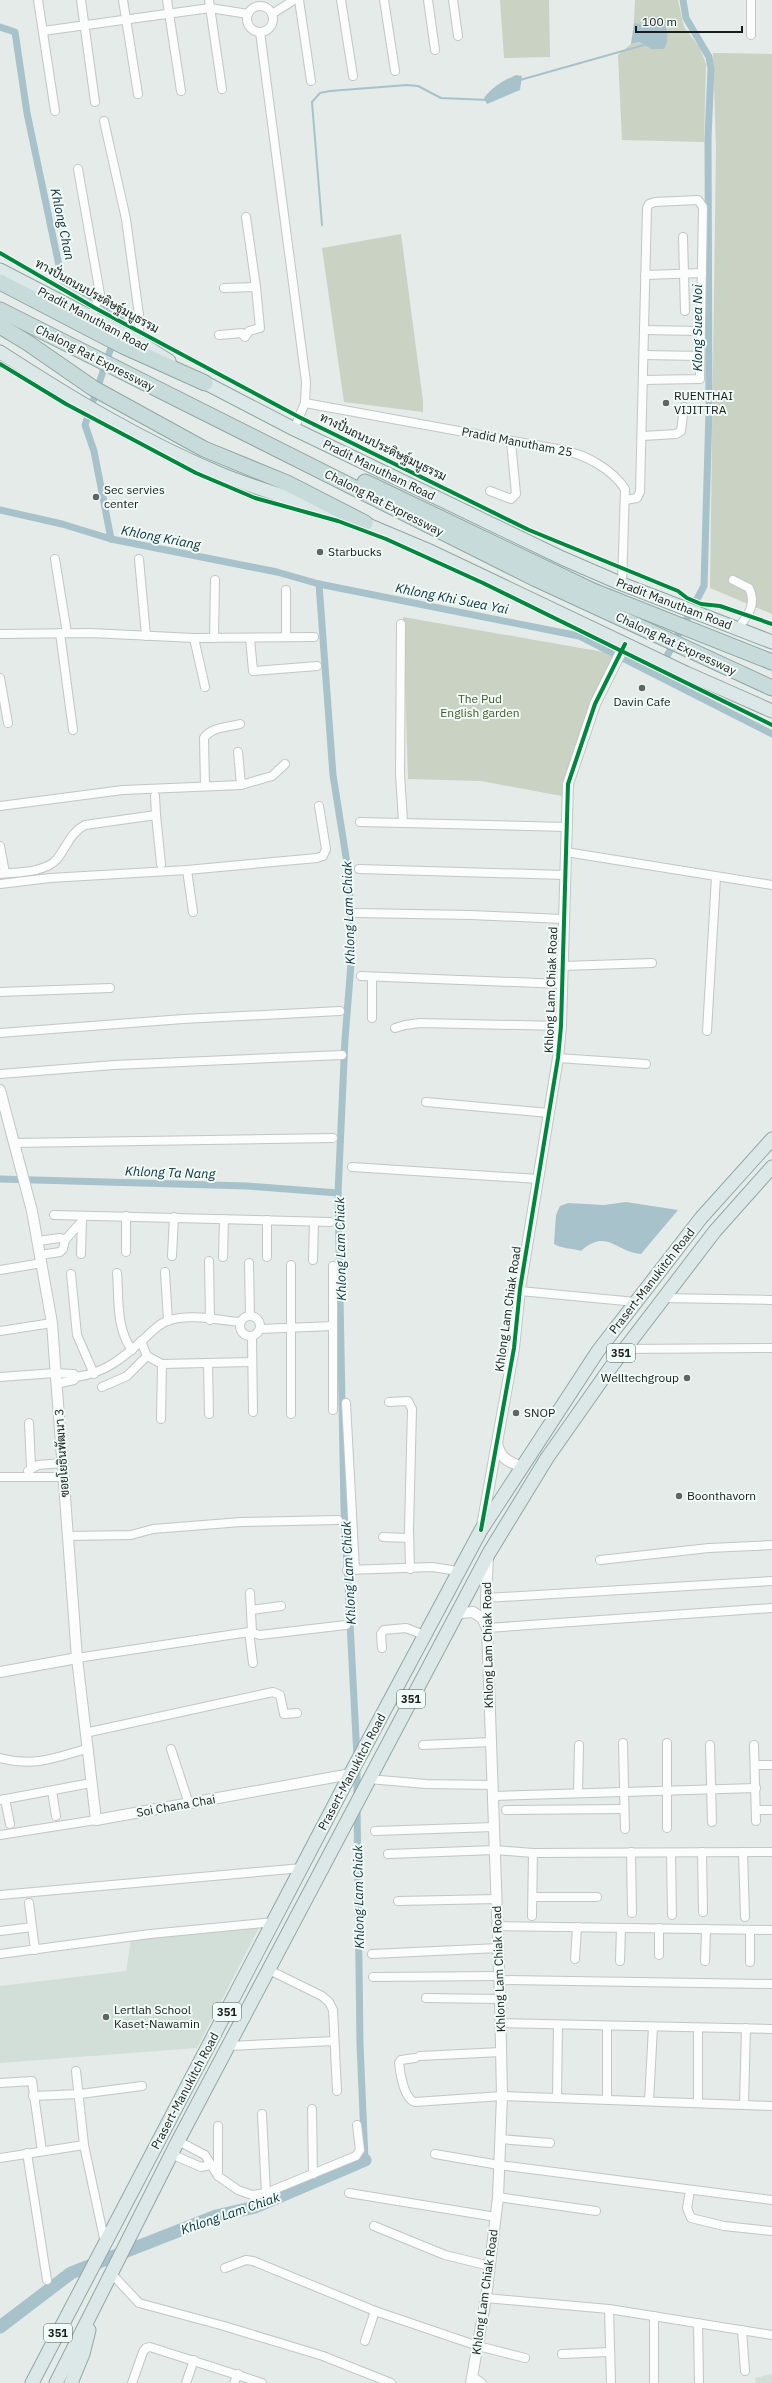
<svg xmlns="http://www.w3.org/2000/svg" width="772" height="2383" viewBox="0 0 772 2383" font-family="'IBM Plex Sans',Sarabun,sans-serif">
<style>
.built{fill:#d2dfd9}
.green{fill:#cad2c3}
.water{fill:#a7c2ca}
.lines{fill:none;stroke-linecap:round;stroke-linejoin:round}
.stream{stroke:#a7c2ca;stroke-width:2}
.canal{stroke:#a7c2ca;stroke-width:7}
.river{stroke:#a7c2ca;stroke-width:13}
.minor-casing{stroke:#c2c6c5;stroke-width:10}
.tertiary-casing{stroke:#c2c6c5;stroke-width:12}
.primary-casing{stroke:#90a7a6;stroke-width:15}
.motorway-casing{stroke:#90a7a6;stroke-width:17}
.minor{stroke:#fbfcfc;stroke-width:8}
.tertiary{stroke:#fbfcfc;stroke-width:10}
.primary{stroke:#dce8e7;stroke-width:13}
.motorway{stroke:#c6dbda;stroke-width:15}
.cycleway-casing{stroke:#f0faf6;stroke-width:6}
.cycleway{stroke:#00873e;stroke-width:4}
.poi-dot{fill:#606463;stroke:#f0faf6;stroke-width:1.5}
.labels{text-anchor:middle;stroke-width:4;stroke-linejoin:round;paint-order:stroke}
.shield{fill:#f0faf6;stroke:#595f5d;stroke-width:1}
.shield-label{font-size:11px;font-weight:bold;fill:#181c1b}
.street-label{font-size:12px;fill:#181c1b;stroke:#f0faf6}
.poi-label{font-size:12px;fill:#181c1b;stroke:#f0faf6;text-anchor:start}
.park-label{font-size:12px;fill:#495829;stroke:#f0faf6}
.water-label{font-size:13px;font-style:italic;fill:#0c303a;stroke:#f0faf6}
</style>
<rect width="100%" height="100%" fill="#e5ebe8"/>
<g class="built">
<polygon points="263,1920 197,2048 0,2063 0,1986 126,1971 132,1933"/>
<polygon points="772,2374 772,2383 756,2383 755,2378"/>
</g>
<g class="green">
<polygon points="500,0 549,0 550,57 504,58"/>
<polygon points="635,0 678,0 684,27 700,48 706,64 704,142 622,140 618,55 631,44 639,42 651,49 657,19 648,24 634,23"/>
<polygon points="713,53 772,54 772,614 710,588 716,148"/>
<polygon points="401,234 423,401 423,412 344,402 322,248"/>
<polygon points="403,617 615,654 567,797 481,781 408,779"/>
</g>
<g class="water">
<path d="M657,19c12,5 13,20 7,30h-13l-12,-7 -8,2 3,-21 14,1z"/>
<path d="M516,75l6,1 -2,14 -33,14 -3,-6c9,-12 19,-17 32,-23z"/>
<path d="M626,1202l52,8 -37,44c-26,-2 -34,-26 -60,-3 -10,-3 -19,-2 -27,-7l2,-29 4,-9 8,-3 36,2z"/>
</g>
<g class="lines">
<g class="stream">
<polyline points="520,80 644,45"/>
<polyline points="322,225 312,102 320,93 330,91 407,85 418,86 441,98 488,100"/>
</g>
<g class="canal">
<polyline points="0,27 15,32 27,113 62,280 122,315 85,425 94,451 111,539"/>
<polyline points="0,510 62,524 111,539 277,572 319,584 579,636 772,734"/>
<polyline points="319,584 333,775 349,876 352,952 345,1039 338,1193 344,1508 357,1757"/>
<polyline points="657,675 704,586 709,410 708,138 711,69 709,57 686,18 683,0"/>
<polyline points="0,1179 247,1186 338,1193"/>
<polyline points="357,1767 357,1797"/>
<polyline points="357,1807 360,2044 365,2160"/>
</g>
<polyline class="river" points="0,2327 71,2273 216,2216 255,2207 365,2160"/>
<defs>
<g id="minor">
<polyline points="38,0 55,111"/>
<polyline points="81,0 95,102"/>
<polyline points="123,0 138,94"/>
<polyline points="167,0 181,91"/>
<polyline points="209,0 222,89"/>
<polyline points="299,0 311,81"/>
<polyline points="341,0 353,76"/>
<polyline points="384,0 395,71"/>
<polyline points="428,0 435,50"/>
<polyline points="453,0 458,36"/>
<circle cx="260" cy="19" r="13"/>
<polyline points="272,14 294,0"/>
<polyline points="43,31 210,8 248,14"/>
<polyline points="260,32 306,382 305,403 294,429"/>
<polyline points="751,35 751,0"/>
<polyline points="104,121 126,219 139,315 139,342"/>
<polyline points="78,169 100,294 91,317"/>
<polyline points="246,217 256,287"/>
<polyline points="683,237 685,311"/>
<polyline points="645,275 702,273"/>
<polyline points="644,330 700,331"/>
<polyline points="219,335 242,333 245,337 249,331 260,328 256,287 224,288"/>
<polyline points="644,355 700,356"/>
<path d="M305,403l258,47c23,5 49,19 62,39l-3,95"/>
<polyline points="643,436 676,434 681,431 684,407"/>
<polyline points="490,491 511,499 516,494 511,442"/>
<polyline points="625,500 637,498 640,492 647,208 649,204 655,202 698,200 703,207 700,379 643,380"/>
<polyline points="55,559 67,633"/>
<polyline points="139,559 146,636"/>
<path d="M733,580l16,8c8,16 -1,28 -11,40"/>
<polyline points="286,590 286,637"/>
<polyline points="401,624 400,773 403,822"/>
<polyline points="60,633 73,730"/>
<polyline points="0,634 91,633 194,638 314,637"/>
<polyline points="194,638 205,687"/>
<polyline points="214,638 215,580"/>
<polyline points="250,638 253,671 317,666"/>
<polyline points="0,678 8,723"/>
<polyline points="238,752 241,785"/>
<path d="M205,786l-1,-48c7,-11 25,-11 36,-14"/>
<polyline points="155,796 156,815"/>
<polyline points="0,806 123,790 241,785 272,776 285,764"/>
<polyline points="360,822 567,827"/>
<polyline points="0,846 5,873"/>
<polyline points="566,852 772,885"/>
<polyline points="359,869 564,875"/>
<polyline points="187,870 193,912"/>
<path d="M0,874c17,-2 45,-1 57,-15 9,-11 14,-27 28,-34l71,-10 5,49"/>
<polyline points="0,884 50,878 187,870 317,858 323,856 326,849 319,806"/>
<polyline points="356,913 471,915 563,919"/>
<polyline points="563,966 652,963"/>
<polyline points="361,976 562,984"/>
<polyline points="0,992 110,988"/>
<polyline points="372,1018 372,977"/>
<polyline points="395,1028 405,1025 420,1023 561,1026"/>
<polyline points="707,1031 716,877"/>
<polyline points="0,1033 183,1019 340,1011"/>
<polyline points="558,1058 646,1064"/>
<polyline points="0,1074 114,1065 342,1055"/>
<polyline points="426,1102 549,1113"/>
<polyline points="14,1143 333,1138"/>
<polyline points="352,1167 538,1179"/>
<polyline points="54,1215 330,1222"/>
<polyline points="126,1216 126,1252"/>
<polyline points="38,1241 60,1238 65,1240"/>
<polyline points="81,1254 82,1220"/>
<polyline points="40,1255 60,1252 63,1249 65,1240 82,1221"/>
<polyline points="172,1256 174,1217"/>
<polyline points="223,1257 224,1219"/>
<polyline points="267,1257 267,1220"/>
<polyline points="313,1260 314,1222"/>
<polyline points="209,1261 210,1320"/>
<polyline points="249,1263 250,1316"/>
<polyline points="291,1265 291,1414"/>
<polyline points="333,1266 333,1410"/>
<polyline points="0,1270 42,1263"/>
<polyline points="165,1272 168,1321"/>
<path d="M117,1273c2,26 -1,56 15,77"/>
<polyline points="71,1274 77,1335 94,1374"/>
<polyline points="520,1291 636,1302"/>
<polyline points="663,1298 772,1300"/>
<circle cx="250" cy="1326" r="10"/>
<polyline points="260,1329 333,1326"/>
<polyline points="0,1331 52,1323"/>
<polyline points="252,1337 253,1412"/>
<polyline points="141,1341 147,1356 162,1364 252,1362"/>
<polyline points="624,1349 772,1348"/>
<polyline points="208,1363 209,1414"/>
<polyline points="0,1377 55,1373 74,1374 76,1377"/>
<path d="M56,1384l18,-4 2,-3c30,-4 48,-20 70,-40 6,-6 13,-13 21,-16 22,-8 51,-1 73,1"/>
<polyline points="102,1387 127,1376 147,1356"/>
<polyline points="389,1402 408,1401 412,1409 409,1529 410,1569"/>
<polyline points="346,1403 355,1570"/>
<polyline points="161,1419 162,1364"/>
<polyline points="29,1423 31,1467"/>
<polyline points="28,1471 38,1465 63,1463"/>
<polyline points="0,1477 64,1477"/>
<polyline points="68,1536 131,1535 153,1529 241,1522 338,1520"/>
<polyline points="383,1537 409,1538"/>
<polyline points="600,1560 709,1548 772,1545"/>
<polyline points="347,1570 432,1567 458,1571"/>
<polyline points="250,1593 252,1632"/>
<polyline points="486,1598 772,1581"/>
<polyline points="251,1610 281,1606"/>
<polyline points="487,1628 772,1608"/>
<polyline points="249,1632 253,1663"/>
<polyline points="382,1648 381,1634 384,1630 406,1628 424,1635"/>
<polyline points="77,1658 249,1632 260,1635 346,1625"/>
<polyline points="85,1733 273,1692 280,1695 284,1714 297,1713"/>
<polyline points="623,1743 625,1829"/>
<polyline points="667,1743 667,1828"/>
<polyline points="423,1745 491,1742"/>
<polyline points="710,1745 712,1822"/>
<polyline points="754,1745 756,1821"/>
<polyline points="171,1749 189,1804"/>
<path d="M0,1758c33,9 55,0 86,-9"/>
<polyline points="756,1765 772,1765"/>
<polyline points="369,1779 426,1784 493,1785"/>
<polyline points="52,1791 56,1816"/>
<polyline points="578,1792 579,1745"/>
<polyline points="493,1796 756,1788"/>
<polyline points="5,1799 10,1824"/>
<polyline points="0,1800 91,1783"/>
<polyline points="506,1810 624,1809"/>
<polyline points="757,1810 772,1810"/>
<polyline points="375,1831 494,1827"/>
<polyline points="0,1835 96,1820"/>
<polyline points="631,1852 632,1913"/>
<polyline points="702,1852 703,1912"/>
<polyline points="743,1852 745,1917"/>
<polyline points="671,1853 672,1915"/>
<polyline points="388,1854 495,1850 533,1853 772,1852"/>
<polyline points="0,1895 302,1868"/>
<polyline points="533,1897 597,1897"/>
<polyline points="398,1901 497,1899"/>
<polyline points="29,1903 35,1950"/>
<polyline points="532,1916 533,1853"/>
<polyline points="498,1926 772,1930"/>
<polyline points="750,1930 750,1962"/>
<polyline points="0,1931 32,1927"/>
<polyline points="0,1954 150,1934 274,1922"/>
<polyline points="372,1954 499,1948"/>
<polyline points="659,1955 659,1928"/>
<polyline points="575,1959 577,1927"/>
<polyline points="620,1961 621,1928"/>
<polyline points="705,1961 706,1929"/>
<polyline points="269,1970 322,1996 329,2002 333,2010 337,2091"/>
<polyline points="373,1977 500,1976"/>
<polyline points="500,1980 772,1984"/>
<polyline points="426,1998 500,1999"/>
<polyline points="501,2023 772,2029"/>
<polyline points="229,2046 334,2041"/>
<polyline points="420,2056 501,2052"/>
<path d="M415,2058l-14,2 -2,3c1,10 5,36 16,39l87,-6 270,10"/>
<polyline points="76,2071 84,2145 105,2243"/>
<polyline points="0,2083 32,2081 42,2151"/>
<polyline points="33,2096 80,2094 142,2086"/>
<polyline points="557,2097 558,2025"/>
<polyline points="607,2099 607,2026"/>
<polyline points="649,2101 653,2027"/>
<polyline points="698,2103 698,2028"/>
<polyline points="744,2104 746,2028"/>
<polyline points="312,2109 313,2174"/>
<polyline points="262,2114 266,2193"/>
<polyline points="218,2126 218,2176"/>
<polyline points="500,2139 550,2143"/>
<polyline points="178,2141 205,2155 218,2176 238,2190 252,2195 266,2193 356,2156 360,2150 357,2125"/>
<polyline points="27,2153 47,2280"/>
<polyline points="171,2154 201,2167 211,2165"/>
<polyline points="435,2154 499,2165 772,2200"/>
<polyline points="0,2158 84,2145"/>
<polyline points="690,2191 687,2208 691,2218 724,2226 772,2231"/>
<polyline points="349,2193 496,2217"/>
<polyline points="498,2197 596,2211"/>
<polyline points="374,2226 445,2255 490,2266"/>
<polyline points="225,2268 246,2260 253,2261 375,2311 478,2346 525,2358"/>
<polyline points="111,2273 139,2303 224,2326 323,2356 391,2383"/>
<polyline points="486,2298 609,2309 772,2335"/>
<polyline points="609,2309 611,2383"/>
<polyline points="654,2316 654,2383"/>
<polyline points="698,2323 699,2383"/>
<polyline points="742,2330 745,2371"/>
<polyline points="365,2341 375,2311"/>
<polyline points="562,2354 610,2352"/>
<polyline points="472,2376 482,2383"/>
<polyline points="132,2383 143,2352 146,2348 150,2347 262,2383"/>
<polyline points="186,2383 194,2360"/>
<polyline points="234,2383 238,2374"/>
</g>
<g id="tertiary">
<polyline points="0,1090 32,1211 52,1323 77,1658 96,1820 351,1774"/>
<path d="M497,1443c3,15 10,18 24,24"/>
<polyline points="482,1526 514,1348 520,1289 558,1058 561,1026 568,784 595,704 625,644"/>
<polyline points="453,1619 461,1613 473,1612 482,1618 486,1626"/>
<polyline points="0,1672 77,1658"/>
<polyline points="471,2383 486,2298 498,2197 502,2096 500,1999 486,1598 488,1556"/>
</g>
<g id="primary">
<polyline points="0,270 139,342 169,361"/>
<path d="M0,352c72,47 144,90 223,123 37,15 75,25 112,39"/>
<polyline points="196,378 294,429 562,558 622,584 772,642"/>
<polyline points="356,520 432,552 686,673 772,711"/>
<polyline points="32,2383 352,1771 481,1530 598,1351 701,1218 772,1139"/>
<polyline points="56,2383 178,2141 489,1553 547,1458 611,1367 715,1231 772,1167"/>
<polyline points="71,2383 83,2354 89,2330"/>
</g>
<g id="motorway">
<polyline points="0,282 123,346 205,383"/>
<polyline points="0,310 534,578 772,688"/>
<polyline points="0,326 28,343 93,388 204,449 287,483 365,523"/>
<polyline points="365,482 593,591 772,662"/>
</g>
</defs>
<use href="#minor" class="minor-casing"/>
<use href="#tertiary" class="tertiary-casing"/>
<use href="#primary" class="primary-casing"/>
<use href="#motorway" class="motorway-casing"/>
<use href="#minor" class="minor"/>
<use href="#tertiary" class="tertiary"/>
<use href="#primary" class="primary"/>
<use href="#motorway" class="motorway"/>
<defs>
<g id="cycleway">
<polyline points="0,253 95,308 299,417 529,530 678,591 687,598 701,604 720,606 772,624"/>
<polyline points="0,364 66,404 196,473 255,498 338,521 386,539 483,583 772,725"/>
<polyline points="481,1530 514,1348 520,1289 558,1058 561,1026 568,784 595,704 625,644"/>
</g>
</defs>
<use href="#cycleway" class="cycleway-casing"/>
<use href="#cycleway" class="cycleway"/>
</g>
<g class="poi-dot">
<circle cx="666" cy="403" r="4"/>
<circle cx="96" cy="497" r="4"/>
<circle cx="320" cy="552" r="4"/>
<circle cx="642" cy="688" r="4"/>
<circle cx="687" cy="1378" r="4"/>
<circle cx="516" cy="1413" r="4"/>
<circle cx="679" cy="1496" r="4"/>
<circle cx="106" cy="2017" r="4"/>
</g>
<g class="labels">
<g class="shield">
<rect x="607" y="1344" width="28" height="18" rx="3"/>
<rect x="397" y="1690" width="28" height="18" rx="3"/>
<rect x="213" y="2003" width="28" height="18" rx="3"/>
<rect x="44" y="2324" width="28" height="18" rx="3"/>
</g>
<g class="shield-label">
<text x="621" y="1357">351</text>
<text x="411" y="1703">351</text>
<text x="227" y="2016">351</text>
<text x="58" y="2337">351</text>
</g>
<g class="street-label">
<text transform="translate(97 296) rotate(29)" y="4">ทางปั่นถนนประดิษฐ์มนูธรรม</text>
<text transform="translate(93 319) rotate(28)" y="4">Pradit Manutham Road</text>
<text transform="translate(95 358) rotate(27)" y="4">Chalong Rat Expressway</text>
<text transform="translate(517 442) rotate(11)" y="4">Pradid Manutham 25</text>
<text transform="translate(383 447) rotate(26)" y="4">ทางปั่นถนนประดิษฐ์มนูธรรม</text>
<text transform="translate(379 470) rotate(26)" y="4">Pradit Manutham Road</text>
<text transform="translate(384 503) rotate(27)" y="4">Chalong Rat Expressway</text>
<text transform="translate(674 604) rotate(21)" y="4">Pradit Manutham Road</text>
<text transform="translate(676 644) rotate(25)" y="4">Chalong Rat Expressway</text>
<text transform="translate(551 990) rotate(-88)" y="4">Khlong Lam Chiak Road</text>
<text transform="translate(652 1281) rotate(-52)" y="4">Prasert-Manukitch Road</text>
<text transform="translate(508 1309) rotate(-82)" y="4">Khlong Lam Chiak Road</text>
<text transform="translate(62 1453) rotate(-94)" y="4">ซอยโยธินพัฒนา 3</text>
<text transform="translate(488 1645) rotate(-91)" y="4">Khlong Lam Chiak Road</text>
<text transform="translate(352 1772) rotate(-62)" y="4">Prasert-Manukitch Road</text>
<text transform="translate(176 1806) rotate(-10)" y="4">Soi Chana Chai</text>
<text transform="translate(499 1969) rotate(-92)" y="4">Khlong Lam Chiak Road</text>
<text transform="translate(185 2091) rotate(-62)" y="4">Prasert-Manukitch Road</text>
<text transform="translate(485 2292) rotate(-82)" y="4">Khlong Lam Chiak Road</text>
</g>
<g class="poi-label">
<text x="674" y="400">RUENTHAI<tspan x="674" dy="14">VIJITTRA</tspan></text>
<text x="104" y="494">Sec servies<tspan x="104" dy="14">center</tspan></text>
<text x="328" y="556">Starbucks</text>
<text x="642" y="706" text-anchor="middle">Davin Cafe</text>
<text x="679" y="1382" text-anchor="end">Welltechgroup</text>
<text x="524" y="1417">SNOP</text>
<text x="687" y="1500">Boonthavorn</text>
<text x="114" y="2014">Lertlah School<tspan x="114" dy="14">Kaset-Nawamin</tspan></text>
</g>
<g class="park-label">
<text x="480" y="703">The Pud<tspan x="480" dy="14">English garden</tspan></text>
</g>
<g class="water-label">
<text transform="translate(63 224) rotate(78)" y="5">Khlong Chan</text>
<text transform="translate(697 328) rotate(-90)" y="5">Klong Suea Noi</text>
<text transform="translate(161 537) rotate(11)" y="5">Khlong Kriang</text>
<text transform="translate(452 598) rotate(11)" y="5">Khlong Khi Suea Yai</text>
<text transform="translate(348 913) rotate(-92)" y="5">Khlong Lam Chiak</text>
<text transform="translate(170 1172) rotate(2)" y="5">Khlong Ta Nang</text>
<text transform="translate(340 1249) rotate(-91)" y="5">Khlong Lam Chiak</text>
<text transform="translate(348 1573) rotate(-93)" y="5">Khlong Lam Chiak</text>
<text transform="translate(358 1897) rotate(-91)" y="5">Khlong Lam Chiak</text>
<text transform="translate(230 2213) rotate(-19)" y="5">Khlong Lam Chiak</text>
</g>
</g>
<path d="M636 26v6h106v-6" fill="none" stroke="#181c1b" stroke-width="2"/>
<text x="642" y="26" font-size="12" fill="#181c1b" stroke="#f0faf6" stroke-width="3" paint-order="stroke">100 m</text>
</svg>
